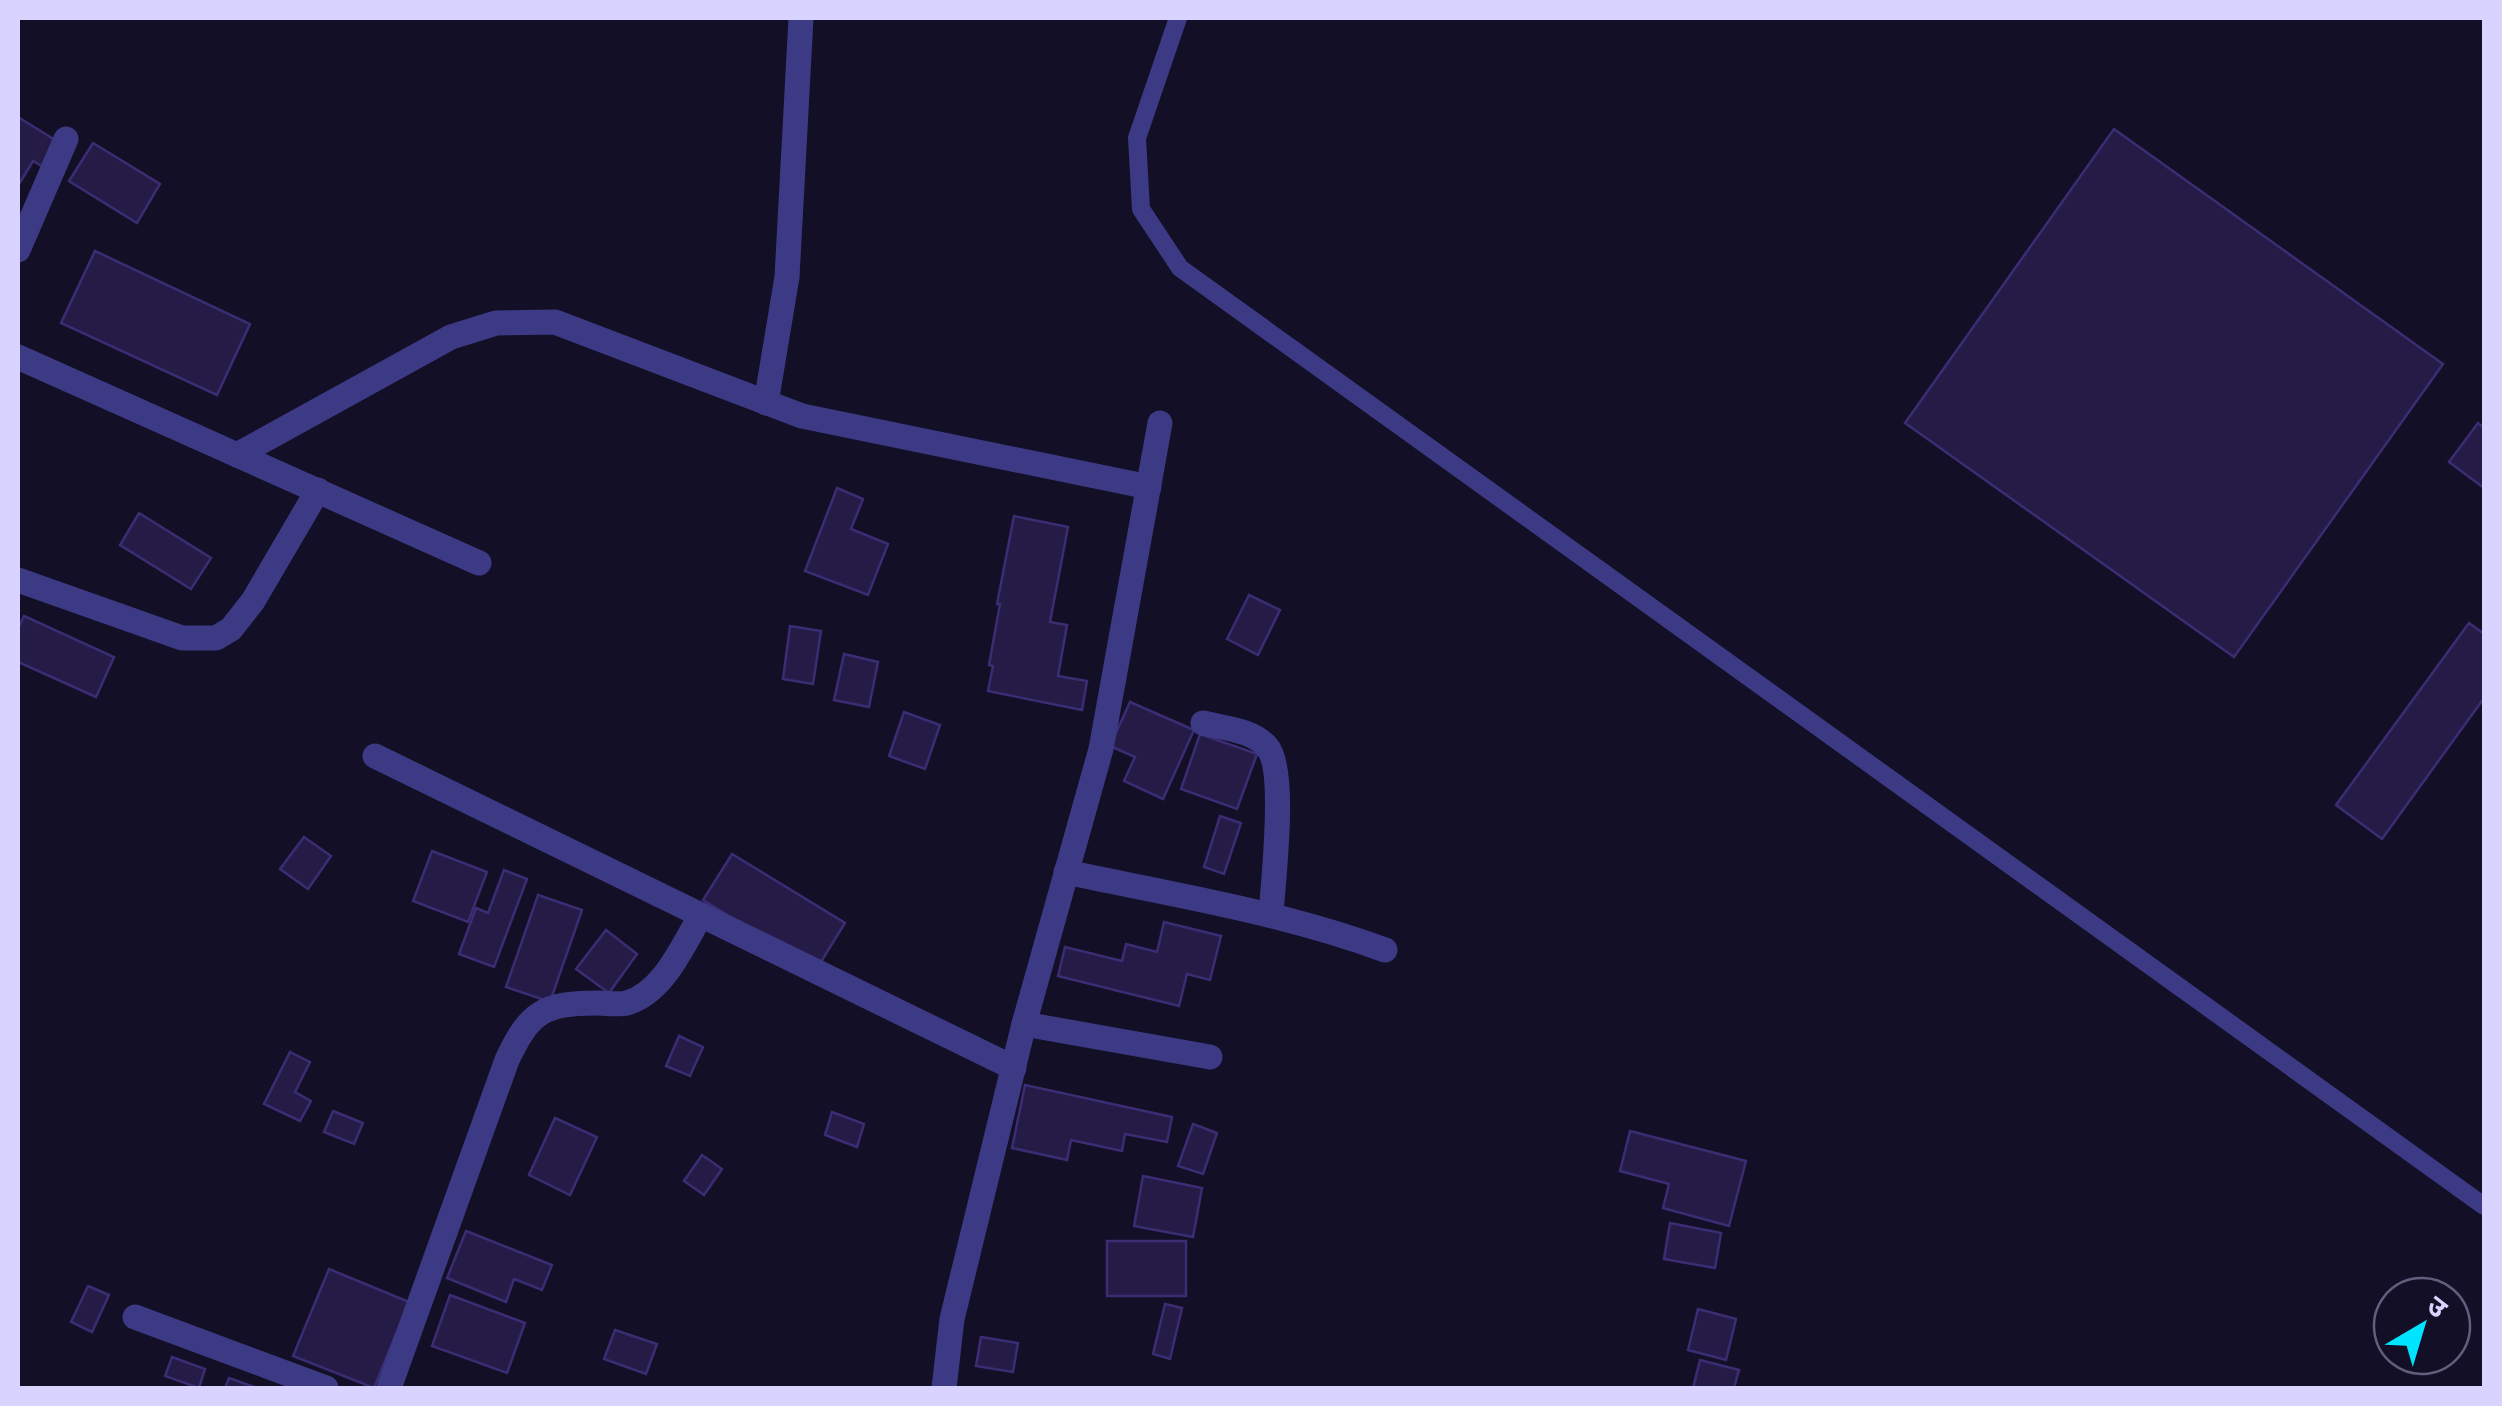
<svg xmlns="http://www.w3.org/2000/svg" width="2502" height="1406" viewBox="0 0 2502 1406" font-family="'Archivo Narrow','Noto Sans Devanagari',sans-serif">
<style>
.building{fill:#241b47;stroke:#3b2d73;stroke-width:2.5}
.lines{fill:none;stroke-linecap:round;stroke-linejoin:round}
.service{stroke:#3d3a85;stroke-width:18}
.minor{stroke:#3d3a85;stroke-width:25}
</style>
<rect width="100%" height="100%" fill="#130f26"/>
<g class="building">
<polygon points="18,117 63,145 47,169 33,161 18,186"/>
<polygon points="2114,129 2443,364 2234,657 1905,423"/>
<polygon points="93,143 160,184 137,223 69,181"/>
<polygon points="95,251 250,324 217,395 61,323"/>
<polygon points="2478,423 2484,428 2484,488 2449,462"/>
<polygon points="837,488 863,499 851,529 888,544 868,595 805,571"/>
<polygon points="139,513 211,558 191,589 120,545"/>
<polygon points="1014,516 1068,527 1050,622 1067,625 1058,676 1087,681 1082,710 988,691 993,666 989,665 1000,604 997,604"/>
<polygon points="1249,595 1280,610 1258,655 1227,639"/>
<polygon points="24,616 114,657 96,697 18,662 18,629"/>
<polygon points="2469,623 2484,634 2484,698 2382,839 2336,805"/>
<polygon points="790,626 821,631 813,684 783,679"/>
<polygon points="844,654 878,662 869,707 834,700"/>
<polygon points="1130,702 1194,730 1163,799 1124,781 1135,757 1110,746"/>
<polygon points="904,712 940,725 925,769 889,756"/>
<polygon points="1200,734 1257,754 1237,809 1181,789"/>
<polygon points="1220,816 1241,823 1224,874 1204,867"/>
<polygon points="304,837 331,856 308,889 280,869"/>
<polygon points="432,851 487,872 468,922 413,901"/>
<polygon points="732,854 845,923 816,970 703,900"/>
<polygon points="504,870 527,879 494,967 459,954 476,908 488,913"/>
<polygon points="538,895 582,910 550,1002 506,987"/>
<polygon points="1164,922 1221,936 1210,980 1187,974 1179,1006 1058,976 1065,947 1122,961 1126,944 1157,952"/>
<polygon points="606,930 637,954 609,993 576,969"/>
<polygon points="679,1036 703,1047 690,1076 666,1066"/>
<polygon points="290,1052 310,1062 295,1092 311,1101 300,1121 264,1104"/>
<polygon points="1025,1085 1172,1117 1167,1142 1125,1134 1122,1151 1071,1140 1067,1160 1012,1148"/>
<polygon points="333,1111 363,1123 354,1144 324,1132"/>
<polygon points="832,1112 864,1124 857,1147 825,1135"/>
<polygon points="555,1118 597,1137 570,1195 529,1175"/>
<polygon points="1193,1124 1217,1133 1203,1174 1178,1166"/>
<polygon points="1630,1131 1746,1161 1729,1226 1663,1208 1669,1184 1620,1171"/>
<polygon points="702,1155 722,1169 704,1195 684,1181"/>
<polygon points="1143,1176 1202,1188 1193,1237 1134,1226"/>
<polygon points="1670,1223 1721,1233 1715,1268 1664,1259"/>
<polygon points="466,1231 552,1265 542,1290 514,1279 506,1302 447,1278"/>
<rect x="1107" y="1241" width="79" height="55"/>
<polygon points="329,1269 409,1302 374,1388 293,1356"/>
<polygon points="88,1286 109,1295 92,1332 71,1322"/>
<polygon points="450,1295 525,1323 507,1373 432,1346"/>
<polygon points="1165,1304 1182,1308 1170,1359 1153,1354"/>
<polygon points="1698,1309 1736,1319 1726,1360 1688,1350"/>
<polygon points="615,1330 657,1344 646,1374 604,1359"/>
<polygon points="981,1337 1018,1343 1013,1372 976,1366"/>
<polygon points="172,1357 205,1369 199,1388 165,1376"/>
<polygon points="1700,1360 1739,1370 1734,1388 1693,1388"/>
<polygon points="229,1378 257,1388 225,1388"/>
</g>
<g class="lines">
<polyline class="service" points="1178,18 1137,138 1141,209 1180,268 2484,1206"/>
<g class="minor">
<polyline points="18,250 66,139"/>
<polyline points="18,357 479,563"/>
<polyline points="766,403 787,277 801,18"/>
<polyline points="237,455 451,337 496,323 555,322 802,416 1149,487"/>
<polyline points="18,580 182,638 216,638 231,629 253,601 318,490"/>
<path d="M1203,723c20,5 50,7 64,24 20,22 6,134 4,167"/>
<polyline points="375,756 1014,1068"/>
<path d="M1066,872c108,23 216,40 319,78"/>
<polyline points="1024,1024 1210,1057"/>
<polyline points="135,1317 326,1388"/>
<path d="M389,1388l118,-328c22,-47 36,-57 89,-57 9,0 22,2 31,0 37,-11 56,-58 74,-88"/>
<polyline points="944,1388 952,1319 1024,1024 1101,749 1160,423"/>
</g>
</g>
<rect width="2502" height="1406" fill="none" stroke="#d9d4ff" stroke-width="40"/>
<g transform="translate(2422 1326) rotate(38)"><circle r="48" fill="#130f26" stroke="#625e7d" stroke-width="2.5"/>
<path d="M0-8L18 38L0 25L-18 38Z" fill="#00e5ff"/>
<text y="-15" font-size="28" font-weight="bold" text-anchor="middle" fill="#d9d4ff">उ</text>
</g>
</svg>
